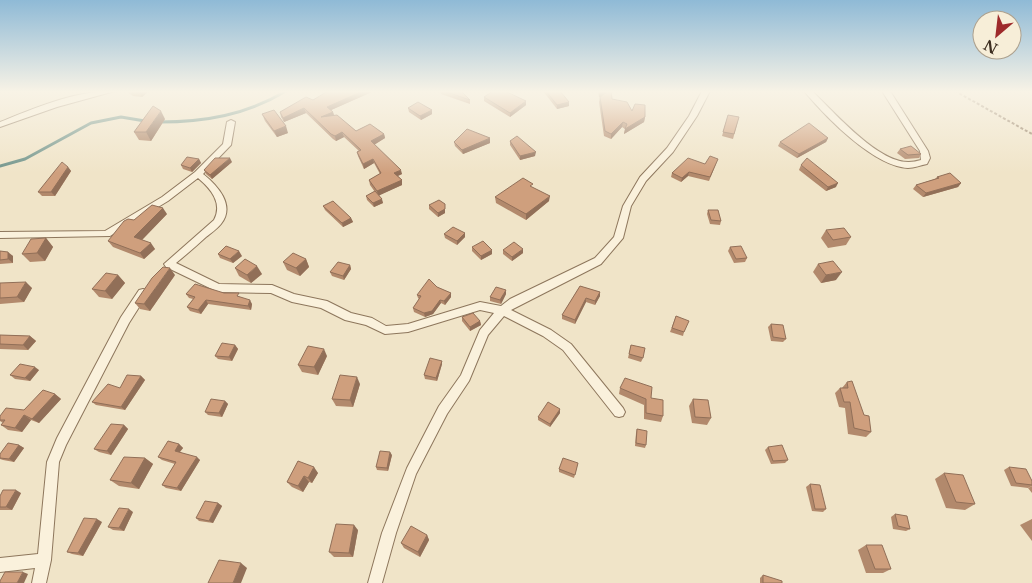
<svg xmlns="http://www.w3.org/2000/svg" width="1032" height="583" viewBox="0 0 1032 583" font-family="'Libre Baskerville',serif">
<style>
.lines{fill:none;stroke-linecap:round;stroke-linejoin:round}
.stream{stroke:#6f938a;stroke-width:3}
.street-casing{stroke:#8d765c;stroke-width:2}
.path{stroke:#8d765c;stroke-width:2;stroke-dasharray:3 2;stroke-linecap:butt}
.street{fill:#faf1dc;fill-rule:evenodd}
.wall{fill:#b2896c}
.shaded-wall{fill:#916f58}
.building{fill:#cf9f7d;stroke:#916f58}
</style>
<rect width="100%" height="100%" fill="#f0e4c8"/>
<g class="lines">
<g class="stream">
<path d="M159,122c46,0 87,-7 127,-31"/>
<polyline points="0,166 25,159 91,123 121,117 145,121"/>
</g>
<defs>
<g id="street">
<path d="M115,91l-58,16 -57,20v-5c35,-14 76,-32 115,-31z"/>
<path d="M702,91h8l-13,25 -24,36 -27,29 -15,25 -8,32 -22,26 -90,46 40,20 20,14 52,64 2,4 -2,4 -4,1 -4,-1 -52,-66 -20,-14 -39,-20 -16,19 -19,46 -22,33 -31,60 -20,59 -14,50h-14l14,-50 25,-65 32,-62 22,-31 19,-45 14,-17 -14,-3 -72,22 -23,2 -19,-9 -21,-5 -24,-12 -29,-6 -21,-9 -53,-1 -52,-25 -2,-3 50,-44c9,-17 -3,-31 -16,-42l-30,23 -58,35 -110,2v-6l105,-1 57,-34 33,-25 28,-28 4,-22 4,-2 4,2 -4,23 -28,29c14,11 33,31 18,50 -4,5 -10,9 -15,13 -10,9 -20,18 -30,26l43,21 53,1 22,9 33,7 24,12 21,5 14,8 22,-2 72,-22 21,4 9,-7 85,-41 19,-21 9,-31 17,-29 27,-29 22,-32z"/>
<path d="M804,91h8c22,21 66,72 97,71 4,0 8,-1 12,-2l-1,-9 -38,-60h8l38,60 2,7 -3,6c-6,1 -13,4 -19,4 -35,-2 -82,-51 -104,-77z"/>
<polygon points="143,289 147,290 148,293 129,323 66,445 59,462 51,560 46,583 32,583 35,568 0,572 0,558 38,554 47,462 57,438 121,317 139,290"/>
</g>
</defs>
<use href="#street" class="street-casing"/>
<polyline class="path" points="955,91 1032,134"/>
<use href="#street" class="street"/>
</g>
<g class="wall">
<polygon points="126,91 149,91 142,97 133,96"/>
<polygon points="328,91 374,91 331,110 333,112 334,115 356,131 384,134 385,138 374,145 402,174 398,176 402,180 402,185 379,195 383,203 374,207 367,200 366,196 375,192 370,185 369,180 380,174 374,163 364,169 358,156 357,152 359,151 344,137 336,141 333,139 306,113 284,122 281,117 280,112 313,100"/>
<polygon points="440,91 461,91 470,100 470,104 441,94"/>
<polygon points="543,91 560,91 569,106 557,109"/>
<polygon points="598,91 611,91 612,99 632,111 645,117 644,122 624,134 625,129 622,127 611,139 604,136 599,102 600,97 599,97"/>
<polygon points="484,97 526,101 526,105 510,117 484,101"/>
<polygon points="408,108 432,110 432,114 421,120 409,112"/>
<polygon points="262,114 288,133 277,137 265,121"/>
<polygon points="728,115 739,117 733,139 722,136"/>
<polygon points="165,119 151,141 139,140 134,132"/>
<polygon points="828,138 826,142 797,158 778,146 780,142"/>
<polygon points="510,141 535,156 520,160 510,145"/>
<polygon points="454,142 490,143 463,154 455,146"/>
<polygon points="900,149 921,154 919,158 905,159 897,153"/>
<polygon points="199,159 201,163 192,172 183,169 181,165"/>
<polygon points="718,159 709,181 688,176 681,182 671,177 672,173 705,164"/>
<polygon points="232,162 212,179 206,174 204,170"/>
<polygon points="801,165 836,187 826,191 799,170"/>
<polygon points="68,167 71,171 55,196 42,196 38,192"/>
<polygon points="937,177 961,183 958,187 923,197 913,189 916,185 935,179"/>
<polygon points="495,197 549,201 526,220 496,203"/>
<polygon points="429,205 445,208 445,213 438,217 429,209"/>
<polygon points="323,206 351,218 353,222 343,227 325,210"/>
<polygon points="708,210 721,221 720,225 710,224 707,214"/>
<polygon points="167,214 142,240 155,249 144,259 113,247 108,241 134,220"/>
<polygon points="826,230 851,237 846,245 828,248 821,238"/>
<polygon points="465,233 465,237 457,245 445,238 444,234"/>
<polygon points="46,238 53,247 45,261 30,262 22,254"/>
<polygon points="472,247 492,254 481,260 472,251"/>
<polygon points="730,247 747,258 745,262 734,263 728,251"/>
<polygon points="503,250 523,253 512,261 503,254"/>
<polygon points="0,251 13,256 13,263 0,264"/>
<polygon points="218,254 242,256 233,263 220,258"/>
<polygon points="306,259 309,267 300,276 287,270 283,262"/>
<polygon points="818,264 836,280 821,283 813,272"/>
<polygon points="350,265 351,269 344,280 332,276 330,272"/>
<polygon points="235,268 262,274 251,283 239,276"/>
<polygon points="118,275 125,283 112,299 99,297 92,289"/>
<polygon points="175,275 150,311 140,309 135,303"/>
<polygon points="0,283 32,288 24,302 0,304"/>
<polygon points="580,286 600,292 600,296 595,305 586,302 575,324 562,319 562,315"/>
<polygon points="437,287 451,293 451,297 445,305 441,303 433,314 425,317 414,312 413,308 419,299 418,298 417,295"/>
<polygon points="186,294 241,298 252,304 251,310 208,304 201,314 190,311 187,307 193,299 189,298"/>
<polygon points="506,294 501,304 490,301 490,297"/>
<polygon points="676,316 684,332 683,336 670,332"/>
<polygon points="462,317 480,321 481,325 470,331 462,321"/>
<polygon points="771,324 786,339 783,342 771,341 768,327"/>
<polygon points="0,335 30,336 36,341 28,350 0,349"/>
<polygon points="235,345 238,349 232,361 218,359 215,356"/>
<polygon points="631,345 643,358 641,362 628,358"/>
<polygon points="327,356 318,375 302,372 298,365"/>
<polygon points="442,361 442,364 437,381 425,379 424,375"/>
<polygon points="39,370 30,381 15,379 10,375"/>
<polygon points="141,376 145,380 125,410 96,405 92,402 120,388"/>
<polygon points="847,382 864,415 871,432 866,437 848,434 845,408 839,407 835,393 840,388 842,388"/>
<polygon points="360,384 353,407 336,406 332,399"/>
<polygon points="620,388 651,398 663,416 661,422 644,419 644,405 619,394"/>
<polygon points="55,394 61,399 39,423 31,420 22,432 8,430 1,425 3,423 0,421 0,416 24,410"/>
<polygon points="693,399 711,418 707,425 692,423 689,406"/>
<polygon points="225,401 228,404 222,417 208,415 205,412"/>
<polygon points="560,413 550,427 538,420 538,417"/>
<polygon points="124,425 128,429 111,455 99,452 94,449"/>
<polygon points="637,429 646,445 645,448 635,446 636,433"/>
<polygon points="179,444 183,448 180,452 200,460 181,491 166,488 162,485 175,464 162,460 158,457"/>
<polygon points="19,445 24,448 14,462 3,460 0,459 0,454"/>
<polygon points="768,447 788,460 785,463 771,464 765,450"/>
<polygon points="392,455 388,471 377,470 376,467"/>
<polygon points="145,458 153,464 139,489 119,486 110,480"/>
<polygon points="298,461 318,473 312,483 309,482 303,492 292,487 287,482"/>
<polygon points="578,463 574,478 559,472 559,469"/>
<polygon points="1009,467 1032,481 1032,486 1028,488 1011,486 1004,470"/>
<polygon points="944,473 975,504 965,510 946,508 935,479"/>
<polygon points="810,484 826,509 823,512 812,511 806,487"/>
<polygon points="1032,486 1032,493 1028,488"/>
<polygon points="21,493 12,510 0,510 0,496"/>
<polygon points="218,503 222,506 213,523 199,521 196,518"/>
<polygon points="133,512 124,531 113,530 108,527"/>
<polygon points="895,514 910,529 906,531 893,529 891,517"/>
<polygon points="1032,519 1032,541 1020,525"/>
<polygon points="102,522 83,556 72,554 67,552"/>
<polygon points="358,530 353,557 334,557 329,552"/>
<polygon points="427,535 429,540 420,557 404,548 401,543"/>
<polygon points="866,545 891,569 883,573 866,573 858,550"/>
<polygon points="763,575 782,583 760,583 760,578"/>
</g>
<g class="shaded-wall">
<polygon points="142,91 149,91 142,97 140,93"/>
<polygon points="363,91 374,91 329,111 327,107"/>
<polygon points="605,91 609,91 608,95 599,97 599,93"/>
<polygon points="526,101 526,105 510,117 510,113"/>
<polygon points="569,102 569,106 557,109 557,105"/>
<polygon points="304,108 306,113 284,122 283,118"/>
<polygon points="432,110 432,114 421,120 420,116"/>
<polygon points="161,111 165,119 151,141 146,132"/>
<polygon points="333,112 334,116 321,117"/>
<polygon points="645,117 644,122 624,134 625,129"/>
<polygon points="623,122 622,127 611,139 611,134"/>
<polygon points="286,126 288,133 277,137 274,131"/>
<polygon points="342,132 344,137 336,141 335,136"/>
<polygon points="384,134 385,138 372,146 371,141"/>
<polygon points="490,138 490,143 463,154 462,150"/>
<polygon points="828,138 826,142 797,158 799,154"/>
<polygon points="536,152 535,156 520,160 520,156"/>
<polygon points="230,158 232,162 212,179 210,175"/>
<polygon points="199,159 201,163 192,172 190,168"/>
<polygon points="373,159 374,163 364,169 363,164"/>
<polygon points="68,167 71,171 55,196 51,192"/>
<polygon points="401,170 402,174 395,177 394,173"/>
<polygon points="689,172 688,176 681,182 682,178"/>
<polygon points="402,180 402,185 378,196 377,191"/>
<polygon points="838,183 836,187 826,191 828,187"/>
<polygon points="961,183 958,187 923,197 926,193"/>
<polygon points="550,196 549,201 526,220 526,214"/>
<polygon points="382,199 383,203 374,207 373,203"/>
<polygon points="445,204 445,213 438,217 438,213"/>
<polygon points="163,208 167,214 139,243 134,237"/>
<polygon points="351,218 353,222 343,227 342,223"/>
<polygon points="465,233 465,237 457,245 457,241"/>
<polygon points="46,238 53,247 45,261 37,253"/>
<polygon points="151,243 155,249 144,259 140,253"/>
<polygon points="523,249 523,253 512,261 512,257"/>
<polygon points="492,250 492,254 481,260 481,256"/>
<polygon points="239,251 242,256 233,263 230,259"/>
<polygon points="8,252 13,256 13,263 8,259"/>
<polygon points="306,259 309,267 300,276 296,268"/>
<polygon points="350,265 351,269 344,280 343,276"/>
<polygon points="257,266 262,274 251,283 247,275"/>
<polygon points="170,268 175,275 150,311 144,304"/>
<polygon points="842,272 836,280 821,283 826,275"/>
<polygon points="118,275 125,283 112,299 105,291"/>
<polygon points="26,282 32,288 24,302 17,297"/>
<polygon points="506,290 506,294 501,304 500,300"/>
<polygon points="600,292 600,296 595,305 595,301"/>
<polygon points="451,293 451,297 445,305 444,301"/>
<polygon points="586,298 586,302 575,324 575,320"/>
<polygon points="206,300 208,304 201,314 198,310"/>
<polygon points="250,300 252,304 251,310 248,306"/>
<polygon points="440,300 441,303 433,314 425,317 424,313"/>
<polygon points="480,321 481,325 470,331 470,327"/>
<polygon points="30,336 36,341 28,350 23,345"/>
<polygon points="235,345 238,349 232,361 229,357"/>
<polygon points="324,349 327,356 318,375 314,367"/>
<polygon points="442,361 442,364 437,381 436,378"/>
<polygon points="35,367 39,370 30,381 25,378"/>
<polygon points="141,376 145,380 125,410 121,407"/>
<polygon points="357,377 360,384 353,407 350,400"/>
<polygon points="55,394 61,399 39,423 32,419"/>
<polygon points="225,401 228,404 222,417 219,413"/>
<polygon points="560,409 560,413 550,427 550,424"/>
<polygon points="24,415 31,420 22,432 15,428"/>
<polygon points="124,425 128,429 111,455 107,451"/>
<polygon points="179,444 183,448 178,454 175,451"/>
<polygon points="19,445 24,448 14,462 9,459"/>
<polygon points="390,452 392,455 388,471 387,468"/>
<polygon points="197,457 200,460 181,491 177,488"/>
<polygon points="145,458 153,464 139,489 131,483"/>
<polygon points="314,467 318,473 312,483 308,478"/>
<polygon points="304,476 309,482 303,492 298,486"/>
<polygon points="16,490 21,493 12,510 6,507"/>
<polygon points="218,503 222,506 213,523 209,521"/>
<polygon points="129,509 133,512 124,531 119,528"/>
<polygon points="97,519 102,522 83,556 78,553"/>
<polygon points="354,525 358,530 353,557 349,553"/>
<polygon points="427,535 429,540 420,557 418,552"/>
<polygon points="241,563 247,568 241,583 233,583"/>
<polygon points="23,572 28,574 24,583 17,583"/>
</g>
<g class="building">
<polygon points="130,91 142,91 140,93"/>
<polygon points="328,91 363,91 327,107 333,112 321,117 337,115 356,131 370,124 384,134 371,141 401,170 394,173 402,180 377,191 369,180 381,173 373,159 363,164 357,152 361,150 342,132 335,136 331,134 304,108 283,118 280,112 306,97 313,100"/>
<polygon points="444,91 461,91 470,100"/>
<polygon points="493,91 505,91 526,101 510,113 484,97"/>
<polygon points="546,91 560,91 569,102 557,105"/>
<polygon points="608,91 611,91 612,99 627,102 632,111 635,104 645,105 645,117 625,129 627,124 623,122 611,134 605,131 600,97"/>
<polygon points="418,102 432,110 420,116 408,108"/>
<polygon points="153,106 161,111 146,132 134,132"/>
<polygon points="274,110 286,126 274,131 262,114"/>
<polygon points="728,115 739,117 734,134 723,132"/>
<polygon points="809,123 828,138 799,154 780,142"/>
<polygon points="467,129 490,138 462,150 454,142"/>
<polygon points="517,136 536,152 520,156 510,141"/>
<polygon points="911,146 921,154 908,155 900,149"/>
<polygon points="710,156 718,159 710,177 689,172 682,178 672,173 688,158 705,164"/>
<polygon points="187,157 199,159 190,168 181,165"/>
<polygon points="215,158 230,158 210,175 204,170"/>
<polygon points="807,158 838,183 828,187 801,165"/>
<polygon points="62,162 68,167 51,192 38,192"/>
<polygon points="950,173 961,183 926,193 916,185 939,178 937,177"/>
<polygon points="523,178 533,184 530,186 550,196 526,214 495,197"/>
<polygon points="375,191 382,199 373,203 366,196"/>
<polygon points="439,200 445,204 445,209 438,213 429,205"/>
<polygon points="333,201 351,218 342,223 323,206"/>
<polygon points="152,205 163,208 134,237 151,243 140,253 108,241 124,221 128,219 134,220"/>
<polygon points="708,210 718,210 721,221 711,220"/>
<polygon points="453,227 465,233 457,241 444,234"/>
<polygon points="844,228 851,237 833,240 826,230"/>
<polygon points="46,238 37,253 22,254 31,239"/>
<polygon points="483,241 492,250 481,256 472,247"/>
<polygon points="514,242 523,249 512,257 503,250"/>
<polygon points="226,246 239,251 230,259 218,254"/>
<polygon points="741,246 747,258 736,259 730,247"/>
<polygon points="0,251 8,252 8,259 0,260"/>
<polygon points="293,253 306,259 296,268 283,262"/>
<polygon points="245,259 257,266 247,275 235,268"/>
<polygon points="833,261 842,272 826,275 818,264"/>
<polygon points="338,262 350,265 343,276 330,272"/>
<polygon points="163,267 170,268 144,304 135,303 152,278"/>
<polygon points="106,273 118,275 105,291 92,289"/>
<polygon points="429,279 437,287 451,293 444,301 440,300 432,311 424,313 413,308 421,296 417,295"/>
<polygon points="26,282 17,297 0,298 0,283"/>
<polygon points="195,284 224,293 239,293 237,296 250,300 248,306 206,300 198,310 187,307 195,297 186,294"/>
<polygon points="580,286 600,292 595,301 586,298 575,320 562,315"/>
<polygon points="496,287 506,290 500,300 490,297"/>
<polygon points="473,313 480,321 470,327 462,317"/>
<polygon points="676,316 689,321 684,332 672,328"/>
<polygon points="771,324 783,325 786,339 773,337"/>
<polygon points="0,335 30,336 23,345 0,344"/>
<polygon points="222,343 235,345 229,357 215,356"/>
<polygon points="631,345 645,348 643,358 629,354"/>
<polygon points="308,346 324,349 314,367 298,365"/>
<polygon points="430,358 442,361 436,378 424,375"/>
<polygon points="20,364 35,367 25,378 10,375"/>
<polygon points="127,375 141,376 121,407 92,402 108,384 120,388"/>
<polygon points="340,375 357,377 350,400 332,399"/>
<polygon points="625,378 652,387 651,398 663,400 663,416 646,413 646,399 620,388"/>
<polygon points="852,381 864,415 869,416 871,432 854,428 850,402 844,402 840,388 848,388 847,382"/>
<polygon points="43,390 55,394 32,419 24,415 15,428 1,425 5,420 0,420 0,416 6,408 24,410"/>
<polygon points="211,399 225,401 219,413 205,412"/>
<polygon points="693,399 708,400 711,418 695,417"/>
<polygon points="548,402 560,409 550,424 538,417"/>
<polygon points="111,424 124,425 107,451 94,449"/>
<polygon points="637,429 647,431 646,445 636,443"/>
<polygon points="168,441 179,444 175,451 197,457 177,488 162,485 176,462 158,457"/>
<polygon points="8,443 19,445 9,459 0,458 0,454"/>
<polygon points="782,445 788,460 773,461 768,447"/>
<polygon points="380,451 390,452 387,468 376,467"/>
<polygon points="124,457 145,458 131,483 110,480"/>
<polygon points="563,458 578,463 575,475 559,469"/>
<polygon points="298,461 314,467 308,478 304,476 298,486 287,482"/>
<polygon points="1009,467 1026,469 1032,481 1032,485 1016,483"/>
<polygon points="944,473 963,475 975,504 956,502"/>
<polygon points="810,484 820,485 826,509 815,509"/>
<polygon points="3,490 16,490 6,507 0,507 0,496"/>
<polygon points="205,501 218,503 209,521 196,518"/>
<polygon points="119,508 129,509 119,528 108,527"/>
<polygon points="895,514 907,516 910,529 898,526"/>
<polygon points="84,518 97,519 78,553 67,552"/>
<polygon points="336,524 354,525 349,553 329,552"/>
<polygon points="411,526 427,535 418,552 401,543"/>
<polygon points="866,545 882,545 891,569 875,569"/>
<polygon points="219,560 241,563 233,583 208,583"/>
<polygon points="5,572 23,572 17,583 0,583 0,581"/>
<polygon points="763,575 782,581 782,583 763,583"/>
</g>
<linearGradient id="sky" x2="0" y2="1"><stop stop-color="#8fbad6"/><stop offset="0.53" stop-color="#f8f3e6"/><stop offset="1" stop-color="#f8f3e6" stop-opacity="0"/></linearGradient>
<rect width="1032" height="173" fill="url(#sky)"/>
<g transform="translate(997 35) rotate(208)"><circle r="24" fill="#f7eed8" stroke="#ada18e"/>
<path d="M0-4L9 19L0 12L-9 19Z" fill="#9e2a2b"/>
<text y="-8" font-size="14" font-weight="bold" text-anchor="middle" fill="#3d2e20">N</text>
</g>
</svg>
